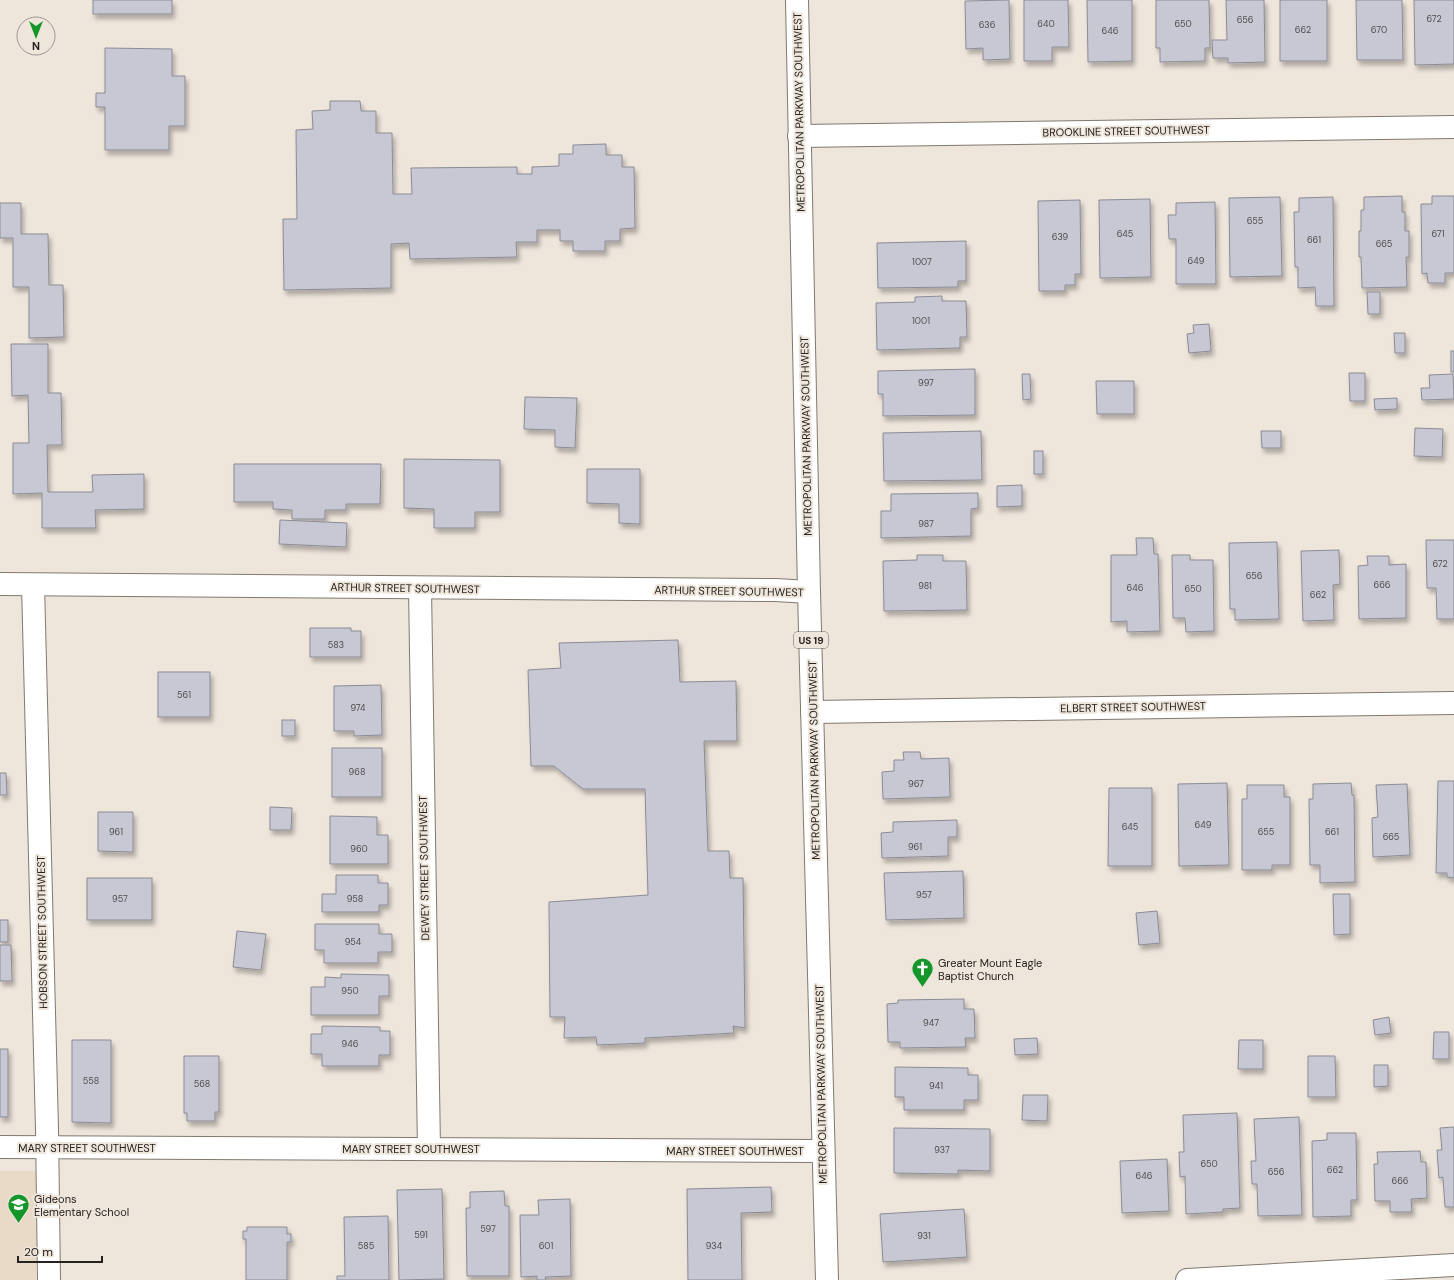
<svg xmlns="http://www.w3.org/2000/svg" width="1454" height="1280" viewBox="0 0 1454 1280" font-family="'DM Sans',sans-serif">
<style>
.education{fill:#e9dac7}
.building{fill:#c8c8d4;stroke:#8b8b96;filter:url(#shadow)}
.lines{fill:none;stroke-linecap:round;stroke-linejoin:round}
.minor-casing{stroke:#817970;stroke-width:24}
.major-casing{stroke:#817970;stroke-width:24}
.minor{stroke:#fff;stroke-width:22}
.major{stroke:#fff;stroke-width:22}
.labels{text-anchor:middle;stroke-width:4;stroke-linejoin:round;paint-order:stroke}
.number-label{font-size:9px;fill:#4e4c4c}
.shield{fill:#eee5db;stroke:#625c57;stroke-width:1}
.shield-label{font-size:10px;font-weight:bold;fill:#26221f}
.street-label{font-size:11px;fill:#26221f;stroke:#eee5db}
.poi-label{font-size:11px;fill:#26221f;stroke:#eee5db;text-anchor:start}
</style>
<defs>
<filter id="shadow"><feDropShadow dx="2.5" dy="4.5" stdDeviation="2" flood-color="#0004"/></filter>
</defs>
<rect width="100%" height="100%" fill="#eee5db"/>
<rect class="education" x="0" y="1171" width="36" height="109"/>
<g class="building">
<rect x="93" y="0" width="79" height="14"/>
<polygon points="1009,0 1010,59 983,60 983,48 966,49 965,1"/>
<polygon points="1024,0 1068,0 1069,47 1052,47 1052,61 1024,61"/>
<polygon points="1087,0 1132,0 1132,61 1088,62"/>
<polygon points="1156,0 1209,0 1210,48 1205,48 1205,61 1160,62 1160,48 1156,48"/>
<polygon points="1226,0 1264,0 1265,62 1228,63 1228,58 1213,58 1212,40 1227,40"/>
<rect x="1280" y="0" width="47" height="61"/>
<polygon points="1356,0 1402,0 1403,60 1357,60"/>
<polygon points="1414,0 1454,0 1454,64 1415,65"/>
<polygon points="105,48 172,49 172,76 185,76 185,126 169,126 169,150 105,150 105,107 96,107 96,93 105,93"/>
<polygon points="330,101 360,101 361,111 376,111 376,133 392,133 393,194 412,194 411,168 517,167 517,174 532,174 532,167 559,166 559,154 573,154 573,145 606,144 606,155 622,155 622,167 634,167 635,228 620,229 620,241 605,241 605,251 573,251 573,241 560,241 560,230 537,230 537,242 516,242 517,257 410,259 409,243 391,244 391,288 284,290 283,219 297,219 296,130 313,129 312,111 330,110"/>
<polygon points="1402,196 1402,212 1405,212 1405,231 1409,231 1409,257 1406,257 1407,287 1362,288 1361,257 1359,257 1359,231 1361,231 1361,210 1364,210 1364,197"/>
<polygon points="1432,196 1454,196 1454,273 1445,273 1445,283 1428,283 1427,273 1422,274 1421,204 1432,204"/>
<polygon points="1280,197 1282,276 1230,277 1229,198"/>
<polygon points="1333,197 1334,306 1316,306 1315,287 1298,288 1298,267 1295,267 1294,212 1299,212 1299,198"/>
<polygon points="1150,199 1151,277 1100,278 1099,200"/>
<polygon points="1080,200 1081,274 1075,274 1075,285 1065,285 1065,291 1039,291 1038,201"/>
<polygon points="1215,202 1216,284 1176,284 1176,239 1169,239 1168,215 1176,215 1176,203"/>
<polygon points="0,203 21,203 21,234 48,234 49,285 63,285 64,337 29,338 29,287 13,287 13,238 0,238"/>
<polygon points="966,241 966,281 958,281 958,287 878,288 877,243"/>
<polygon points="1367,292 1380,292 1380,314 1368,314"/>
<polygon points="942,296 942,301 966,301 967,337 960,337 960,348 877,350 876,303 915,302 915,297"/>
<polygon points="1209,324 1211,351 1189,353 1187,334 1194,333 1193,325"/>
<polygon points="1394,333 1405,333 1405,353 1395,353"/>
<polygon points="11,344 48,344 48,393 61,393 62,445 47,445 48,492 93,492 92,475 144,474 144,509 95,510 96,528 42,528 42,493 13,494 13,443 29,443 28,395 12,396"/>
<rect x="1451" y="351" width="3" height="21"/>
<polygon points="975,369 975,415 883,416 883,394 878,394 878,371"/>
<polygon points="1349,373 1365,373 1365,401 1350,401"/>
<polygon points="1022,374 1030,374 1031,399 1023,400"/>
<polygon points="1453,374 1454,399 1422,400 1421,388 1430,388 1429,375"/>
<polygon points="1096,381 1134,381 1134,414 1097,414"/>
<polygon points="525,397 577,398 575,448 555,447 555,430 524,429"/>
<polygon points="1397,398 1397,409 1375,410 1374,399"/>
<polygon points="1415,428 1443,429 1442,457 1414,456"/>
<polygon points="981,431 982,480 884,481 883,433"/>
<polygon points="1261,431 1281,431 1281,448 1262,448"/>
<rect x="1034" y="451" width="9" height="23"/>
<polygon points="404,459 500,460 500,512 475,512 475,528 434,528 434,509 404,508"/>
<polygon points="234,464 381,464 380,504 346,504 346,510 325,510 325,519 292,519 292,510 273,509 273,502 234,502"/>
<polygon points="587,469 640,469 640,524 619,523 619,504 587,503"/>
<polygon points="1022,485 1022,506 997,507 997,486"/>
<polygon points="978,493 978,508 971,509 971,536 881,538 881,511 891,511 891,494"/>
<polygon points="280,520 347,523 346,547 279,544"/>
<polygon points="1136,538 1153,538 1154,554 1158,554 1160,631 1127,632 1127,621 1111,622 1111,555 1137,555"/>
<polygon points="1426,540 1454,540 1454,619 1437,619 1436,588 1427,588"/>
<polygon points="1277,542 1279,619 1235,620 1235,609 1230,609 1229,543"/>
<polygon points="1339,550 1340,584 1333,585 1334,620 1303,621 1301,551"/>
<polygon points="917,555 943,555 943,561 966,561 967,610 884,611 883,561 917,560"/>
<polygon points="1172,555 1190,555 1190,560 1213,560 1214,631 1186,632 1185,618 1173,618"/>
<polygon points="1367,556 1389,556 1389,565 1406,564 1406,618 1359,619 1358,566 1368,565"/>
<polygon points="310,628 351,628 351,631 361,631 361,657 310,657"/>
<polygon points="678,640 680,682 736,681 737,741 704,741 708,851 729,851 730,878 743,878 745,1028 733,1026 734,1033 645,1038 645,1043 597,1045 596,1037 564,1038 565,1017 550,1017 549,902 648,895 645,789 583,789 554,766 531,766 528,670 561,668 559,643"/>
<rect x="158" y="672" width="52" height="45"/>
<polygon points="381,685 382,735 354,736 354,731 334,731 334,686"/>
<rect x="282" y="720" width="13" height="16"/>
<rect x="332" y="748" width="50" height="49"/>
<polygon points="903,752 920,752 921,759 949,758 950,797 883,799 882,772 894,771 894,760 904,760"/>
<polygon points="0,773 6,773 7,795 0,795"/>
<polygon points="1438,781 1454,781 1454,878 1447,877 1447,873 1436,873"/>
<polygon points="1227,783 1229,865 1179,866 1178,784"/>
<polygon points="1351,783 1352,795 1354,795 1355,882 1320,883 1320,865 1310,865 1309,799 1313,799 1313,784"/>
<polygon points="1407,784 1410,855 1373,857 1372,818 1378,817 1376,785"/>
<polygon points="1247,785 1284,785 1284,797 1290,797 1290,865 1272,865 1272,870 1242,870 1242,799 1247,799"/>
<polygon points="1109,788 1152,788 1152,866 1108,866"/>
<polygon points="270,807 292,808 291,830 270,830"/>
<polygon points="98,812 133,812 133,852 98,851"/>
<polygon points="330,816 377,817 377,835 388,835 388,864 330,864"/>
<polygon points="957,820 957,837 948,837 948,856 882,858 881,833 893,832 893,822"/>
<polygon points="963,871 964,918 886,920 884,873"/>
<polygon points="336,875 378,875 378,883 388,883 388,905 379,905 379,912 322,912 322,894 336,894"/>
<rect x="87" y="878" width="65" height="42"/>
<polygon points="1333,894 1350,894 1350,934 1334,935"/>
<polygon points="1157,911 1160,943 1139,945 1136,913"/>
<rect x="0" y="920" width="8" height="22"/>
<polygon points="315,924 379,924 379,934 392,934 392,952 378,952 378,963 324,963 324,950 315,950"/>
<polygon points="237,931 266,934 261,970 233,967"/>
<polygon points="0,945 11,945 12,981 0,981"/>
<polygon points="341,974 389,975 389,996 379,996 379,1015 311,1015 311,987 325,987 325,977 341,978"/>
<polygon points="964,999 964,1009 974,1009 975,1038 965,1038 966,1047 900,1048 900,1042 888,1042 887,1004 898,1003 898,1000"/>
<polygon points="1389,1017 1391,1033 1375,1035 1373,1020"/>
<polygon points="322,1026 380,1027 380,1031 390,1031 390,1055 379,1055 379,1066 322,1066 322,1054 311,1054 311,1034 322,1034"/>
<polygon points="1434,1032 1449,1032 1449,1059 1433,1059"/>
<polygon points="1037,1038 1038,1054 1015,1055 1014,1039"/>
<polygon points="72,1040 111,1040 111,1123 72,1122"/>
<polygon points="1239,1040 1263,1040 1263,1069 1238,1069"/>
<rect x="0" y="1049" width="8" height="68"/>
<polygon points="184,1056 219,1056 219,1112 215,1112 215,1121 187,1121 187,1113 184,1113"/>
<polygon points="1308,1056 1335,1056 1336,1097 1308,1097"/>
<polygon points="1374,1065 1388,1065 1388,1086 1374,1087"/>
<polygon points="895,1067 968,1068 968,1075 978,1075 978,1100 964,1100 964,1110 904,1110 904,1097 895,1097"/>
<polygon points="1023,1095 1048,1095 1047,1121 1022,1120"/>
<polygon points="1237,1113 1240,1208 1223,1209 1223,1212 1186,1214 1185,1176 1180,1177 1179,1152 1184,1152 1183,1115"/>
<polygon points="1299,1117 1302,1215 1258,1216 1257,1184 1252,1184 1251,1161 1256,1161 1254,1119"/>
<polygon points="1454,1127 1454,1207 1445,1207 1443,1177 1439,1178 1437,1150 1442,1150 1440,1128"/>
<polygon points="894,1128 990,1129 990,1171 958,1170 958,1174 894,1173"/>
<polygon points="1327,1133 1356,1133 1357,1200 1351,1200 1351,1216 1313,1217 1312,1141 1327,1140"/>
<polygon points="1420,1151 1421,1162 1426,1162 1427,1198 1411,1199 1412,1212 1390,1212 1390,1201 1375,1201 1374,1164 1378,1164 1377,1152"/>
<polygon points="1167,1159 1169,1211 1122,1213 1120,1161"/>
<polygon points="771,1187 772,1212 741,1213 742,1280 688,1280 687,1189"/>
<polygon points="442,1189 444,1279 399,1280 397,1190"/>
<polygon points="504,1191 505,1206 509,1206 509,1276 467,1276 466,1208 470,1208 470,1192"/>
<polygon points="570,1199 571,1276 545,1277 546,1280 537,1280 537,1276 521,1277 520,1215 539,1215 538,1200"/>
<polygon points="964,1209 967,1257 883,1262 880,1214"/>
<polygon points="388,1216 389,1280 337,1280 337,1276 345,1276 344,1217"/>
<polygon points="247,1227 287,1227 287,1234 291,1234 291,1242 287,1242 287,1280 246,1280 246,1239 243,1239 243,1231 247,1231"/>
</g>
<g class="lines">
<defs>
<g id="minor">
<polyline points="799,136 1454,127"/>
<polyline points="0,584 776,590 809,592"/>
<polyline points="33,585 47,1129 49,1280"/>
<polyline points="420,588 429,1149"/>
<polyline points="812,712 1454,703"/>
<polyline points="0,1147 823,1151"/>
<polyline points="1187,1280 1454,1265"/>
</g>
<polyline id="major" points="797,0 809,592 827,1280"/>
</defs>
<use href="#minor" class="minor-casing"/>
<use href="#major" class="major-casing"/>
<use href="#minor" class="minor"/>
<use href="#major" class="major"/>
</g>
<defs>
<symbol id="church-pin" viewBox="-11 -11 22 30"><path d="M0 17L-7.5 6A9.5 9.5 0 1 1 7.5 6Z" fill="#15962a" stroke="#eee5db"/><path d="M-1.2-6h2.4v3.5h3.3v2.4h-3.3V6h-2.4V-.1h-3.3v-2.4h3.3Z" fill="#fff"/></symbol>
<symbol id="school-pin" viewBox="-11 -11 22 30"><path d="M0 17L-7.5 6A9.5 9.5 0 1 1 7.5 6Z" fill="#15962a" stroke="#eee5db"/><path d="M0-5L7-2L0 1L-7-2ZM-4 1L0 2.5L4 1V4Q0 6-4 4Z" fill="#fff"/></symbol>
</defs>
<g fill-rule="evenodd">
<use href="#church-pin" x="910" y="956" width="25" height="34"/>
<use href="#school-pin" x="6" y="1192" width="25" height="34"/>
</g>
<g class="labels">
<g class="number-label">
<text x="1434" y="22">672</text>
<text x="1245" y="23">656</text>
<text x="1046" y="27">640</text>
<text x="1183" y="27">650</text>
<text x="987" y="28">636</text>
<text x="1303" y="33">662</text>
<text x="1379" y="33">670</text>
<text x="1110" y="34">646</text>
<text x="1255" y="224">655</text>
<text x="1125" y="237">645</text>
<text x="1438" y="237">671</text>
<text x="1060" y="240">639</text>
<text x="1314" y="243">661</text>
<text x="1384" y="247">665</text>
<text x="1196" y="264">649</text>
<text x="922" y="265">1007</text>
<text x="921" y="324">1001</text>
<text x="926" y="386">997</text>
<text x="926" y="527">987</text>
<text x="1440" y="567">672</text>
<text x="1254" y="579">656</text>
<text x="1382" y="588">666</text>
<text x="925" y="589">981</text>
<text x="1135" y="591">646</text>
<text x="1193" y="592">650</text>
<text x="1318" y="598">662</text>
<text x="336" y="648">583</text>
<text x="184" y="698">561</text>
<text x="358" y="711">974</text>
<text x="357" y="775">968</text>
<text x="916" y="787">967</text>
<text x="1203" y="828">649</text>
<text x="1130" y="830">645</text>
<text x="116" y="835">961</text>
<text x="1266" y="835">655</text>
<text x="1332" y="835">661</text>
<text x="1391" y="840">665</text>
<text x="915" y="850">961</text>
<text x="359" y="852">960</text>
<text x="924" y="898">957</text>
<text x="120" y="902">957</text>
<text x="355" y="902">958</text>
<text x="353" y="945">954</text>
<text x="350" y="994">950</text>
<text x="931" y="1026">947</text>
<text x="350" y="1047">946</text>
<text x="91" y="1084">558</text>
<text x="202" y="1087">568</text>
<text x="936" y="1089">941</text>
<text x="942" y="1153">937</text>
<text x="1209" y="1167">650</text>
<text x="1335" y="1173">662</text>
<text x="1276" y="1175">656</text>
<text x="1144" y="1179">646</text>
<text x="1400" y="1184">666</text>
<text x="488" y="1232">597</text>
<text x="421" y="1238">591</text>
<text x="924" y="1239">931</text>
<text x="366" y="1249">585</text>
<text x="546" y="1249">601</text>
<text x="714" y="1249">934</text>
</g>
<rect class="shield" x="794" y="632" width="34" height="16" rx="3"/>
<g class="shield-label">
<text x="811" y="644">US 19</text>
</g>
<g class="street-label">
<text transform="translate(799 112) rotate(-91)" y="4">METROPOLITAN PARKWAY SOUTHWEST</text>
<text transform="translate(1126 131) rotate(-1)" y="4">BROOKLINE STREET SOUTHWEST</text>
<text transform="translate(806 436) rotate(-91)" y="4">METROPOLITAN PARKWAY SOUTHWEST</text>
<text transform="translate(405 588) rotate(1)" y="4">ARTHUR STREET SOUTHWEST</text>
<text transform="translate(729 591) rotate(1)" y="4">ARTHUR STREET SOUTHWEST</text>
<text transform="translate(1133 707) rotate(-1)" y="4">ELBERT STREET SOUTHWEST</text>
<text transform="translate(814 760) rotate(-91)" y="4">METROPOLITAN PARKWAY SOUTHWEST</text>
<text transform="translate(424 868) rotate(-91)" y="4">DEWEY STREET SOUTHWEST</text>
<text transform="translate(42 932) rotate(-91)" y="4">HOBSON STREET SOUTHWEST</text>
<text transform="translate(821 1084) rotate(-91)" y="4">METROPOLITAN PARKWAY SOUTHWEST</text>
<text x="87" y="1152">MARY STREET SOUTHWEST</text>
<text x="411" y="1153">MARY STREET SOUTHWEST</text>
<text x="735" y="1155">MARY STREET SOUTHWEST</text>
</g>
<g class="poi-label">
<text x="938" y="967">Greater Mount Eagle<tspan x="938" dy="13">Baptist Church</tspan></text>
<text x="34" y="1203">Gideons<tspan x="34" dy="13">Elementary School</tspan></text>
</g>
</g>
<g transform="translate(36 36) rotate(180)"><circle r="19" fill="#eee5db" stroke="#9e9790"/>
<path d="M0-3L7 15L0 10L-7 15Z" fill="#15962a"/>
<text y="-6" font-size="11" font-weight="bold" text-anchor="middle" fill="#26221f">N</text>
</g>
<path d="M18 1256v6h84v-6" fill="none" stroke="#26221f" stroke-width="2"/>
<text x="24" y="1256" font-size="12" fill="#26221f" stroke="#eee5db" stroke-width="3" paint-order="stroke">20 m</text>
</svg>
